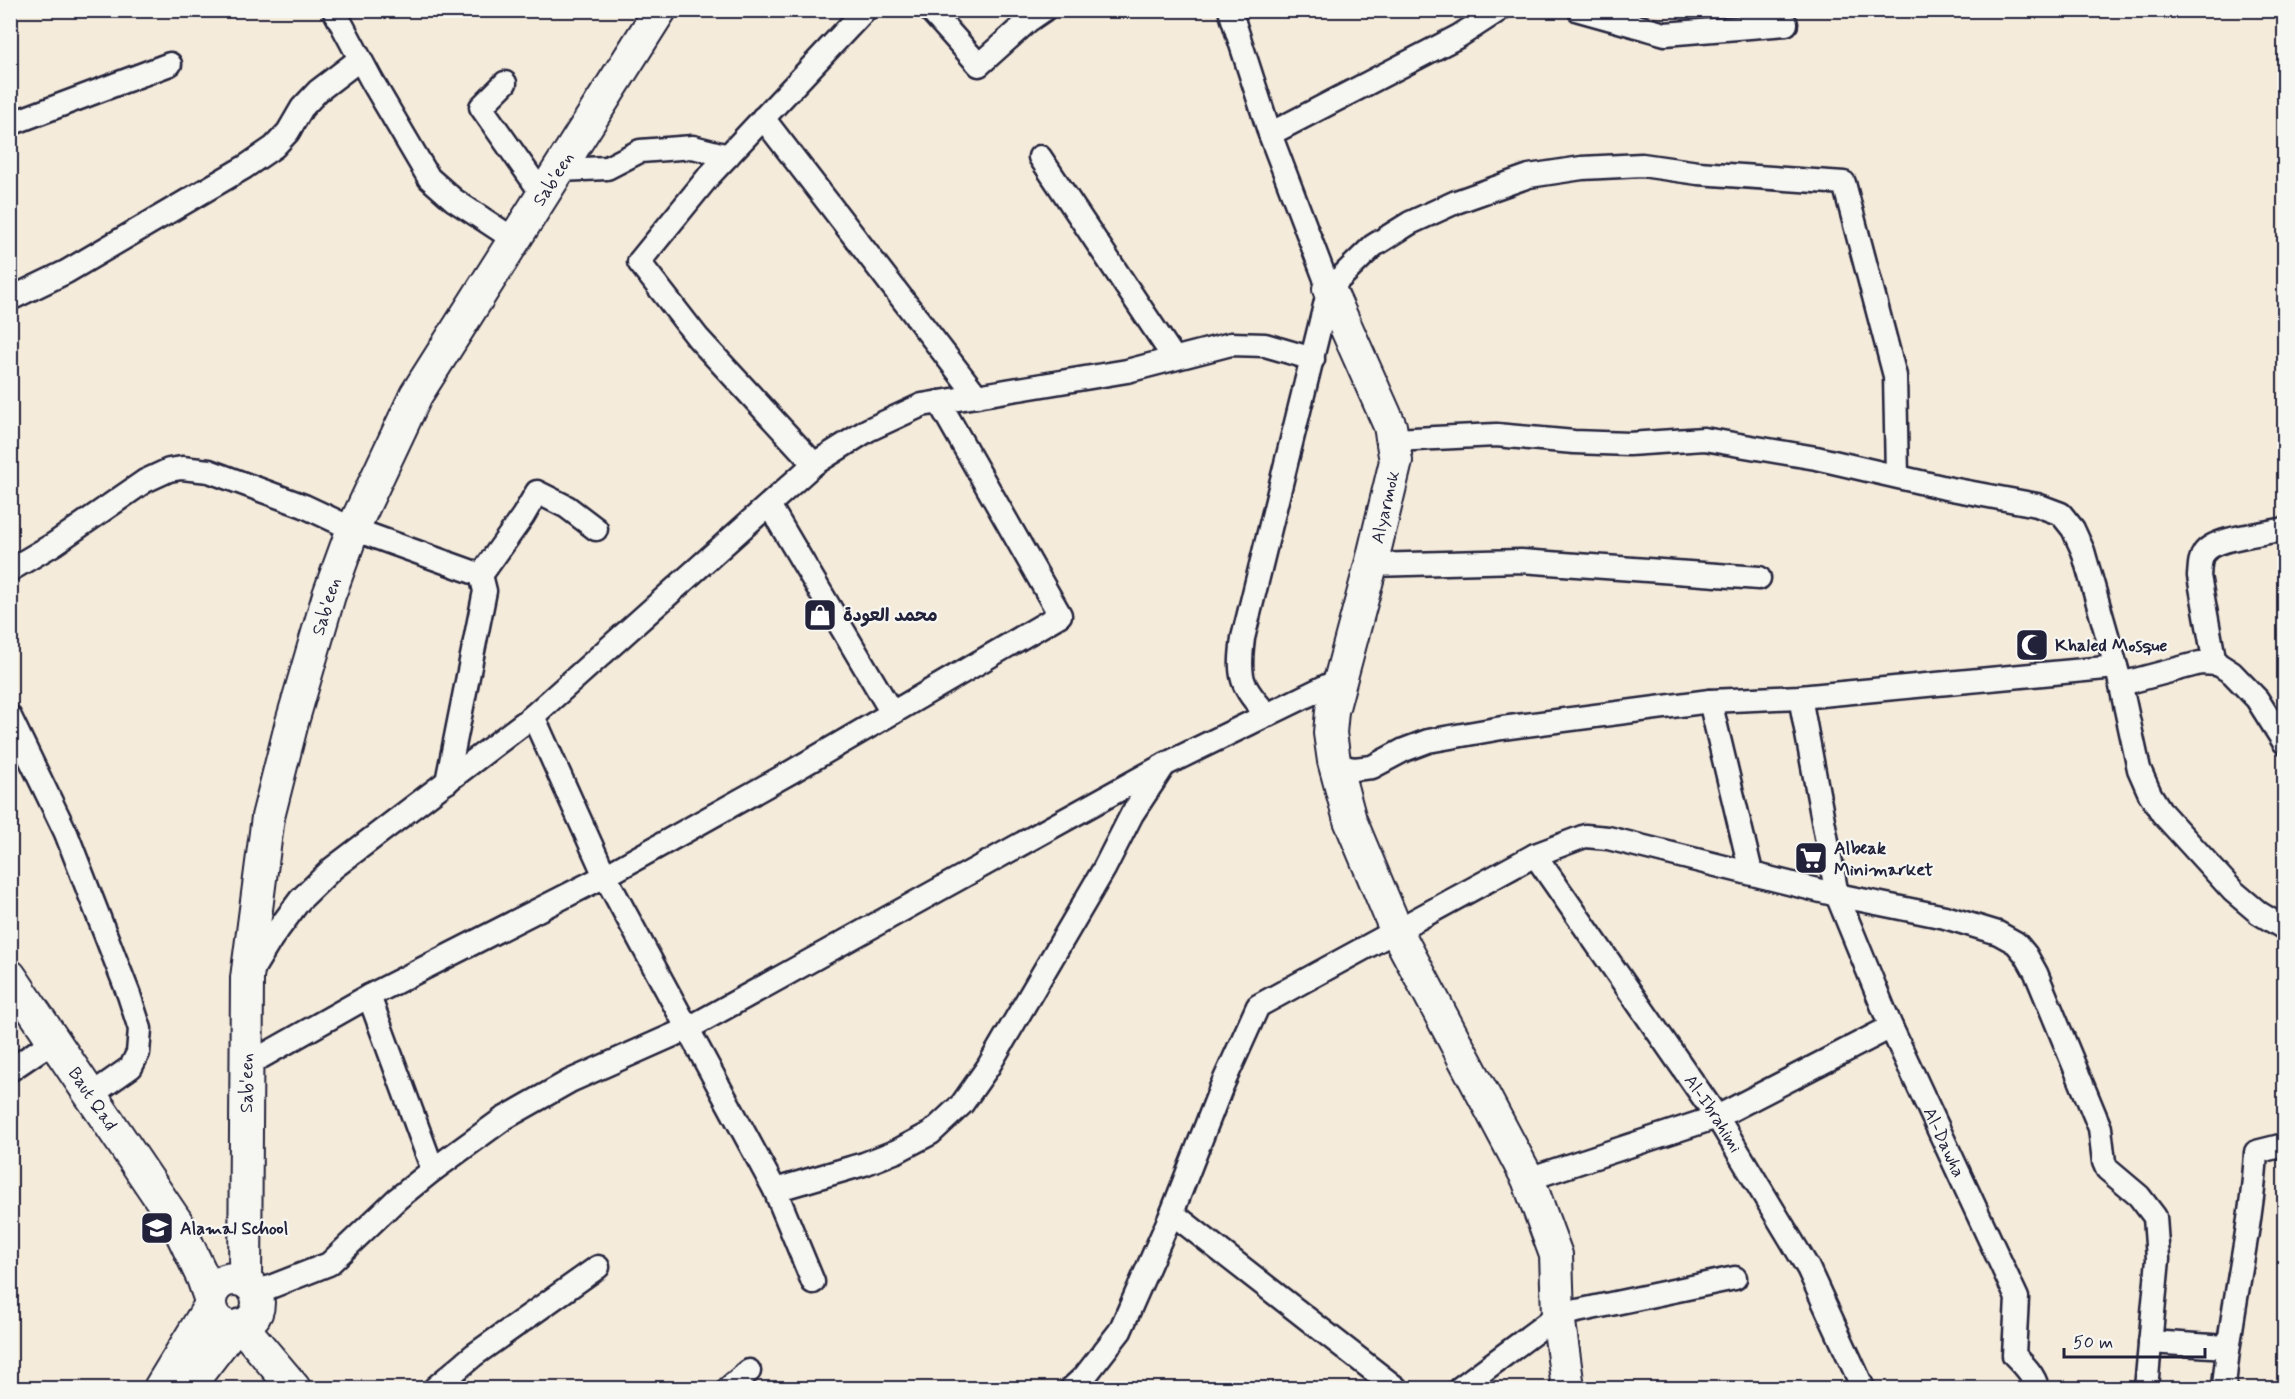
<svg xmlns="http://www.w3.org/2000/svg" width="2295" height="1399" viewBox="0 0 2295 1399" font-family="Mynerve,'Playpen Sans Arabic',sans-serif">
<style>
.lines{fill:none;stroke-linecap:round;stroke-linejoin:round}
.street-casing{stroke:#22223b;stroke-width:27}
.secondary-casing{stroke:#22223b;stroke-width:36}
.street{stroke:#f6f6f2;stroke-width:22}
.secondary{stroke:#f6f6f2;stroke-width:32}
.labels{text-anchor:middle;stroke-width:4.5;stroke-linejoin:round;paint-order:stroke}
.street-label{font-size:18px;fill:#22223b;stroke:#f6f6f2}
.poi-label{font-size:18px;font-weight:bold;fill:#22223b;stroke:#f6f6f2;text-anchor:start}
</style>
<rect width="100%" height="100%" fill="#f5ebdb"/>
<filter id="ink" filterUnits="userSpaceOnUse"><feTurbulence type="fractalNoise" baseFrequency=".0167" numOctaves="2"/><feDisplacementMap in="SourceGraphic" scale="12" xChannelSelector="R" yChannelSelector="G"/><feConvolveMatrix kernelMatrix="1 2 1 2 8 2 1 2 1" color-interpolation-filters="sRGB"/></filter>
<g filter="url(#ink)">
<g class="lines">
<defs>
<g id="street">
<polyline points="334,10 372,81 429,178 454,200 515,240"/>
<polyline points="930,10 979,65 1028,21 1044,10"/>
<path d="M1230,10l40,124 59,155 -86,349c-5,39 -3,48 25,77"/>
<polyline points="1579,10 1665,34 1786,24"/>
<polyline points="505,83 481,107 543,195"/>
<polyline points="763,118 977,396"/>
<polyline points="10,124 170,64"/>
<polyline points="1270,134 1459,36 1499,10"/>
<polyline points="1040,157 1174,358"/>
<polyline points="559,170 607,168 640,151 693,147 728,156"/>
<polyline points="1329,289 1373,246 1410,223 1456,202 1529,176 1582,168 1642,165 1698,173 1844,183 1895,376 1897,476"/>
<polyline points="10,299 66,272 245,167 274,147 288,132 302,108 318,91 360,59"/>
<polyline points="1394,440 1496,435 1574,442 1629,444 1704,439 1816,458 1946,488 2037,505 2061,514 2073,529 2083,551 2119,677 2139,769 2150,794 2162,813 2233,891 2259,913 2284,928"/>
<polyline points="814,464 698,338 639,262 709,176 865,10"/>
<polyline points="769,505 892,713"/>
<polyline points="1371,565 1521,561 1759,578"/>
<polyline points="10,570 54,544 145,481 169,470 182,468 209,471 304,506 353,529 481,575 485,591 447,782"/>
<polyline points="481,575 523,516 537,492 567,507 596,529"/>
<path d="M2215,664l-16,-88c1,-8 0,-16 5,-23 10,-16 62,-19 80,-24"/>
<polyline points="2121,684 2200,663 2218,664 2232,673 2257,699 2284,742"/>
<path id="s1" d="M1800,697l37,198 54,132 126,271 -3,57c9,9 21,21 23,33"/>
<polyline points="1710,701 1751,872"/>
<polyline points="533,716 605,876 775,1190 813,1282"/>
<polyline points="10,717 66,833 129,995 140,1029 138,1053 131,1067 91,1095"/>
<polyline points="1335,765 1354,769 1372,767 1404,750 1428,741 1502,728 1710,701 1800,697 2116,667"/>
<path id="s2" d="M1535,855l182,262 91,151 55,120"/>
<polyline points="251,972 271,939 300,900 333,868 533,716 814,464 868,430 922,405 1127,371 1231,344 1265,345 1313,359"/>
<polyline points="369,996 433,1170"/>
<polyline points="247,1065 369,996 605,876 791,772 1060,615 939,402"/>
<polyline points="10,1070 53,1041"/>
<polyline points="1528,1179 1717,1117 1891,1027"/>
<polyline points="775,1190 864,1164 897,1151 931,1133 962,1104 988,1067 1104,869 1132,814 1163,767"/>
<polyline points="1172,1213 1396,1388"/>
<polyline points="255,1293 329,1264 397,1199 433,1170 503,1119 570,1081 687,1029 1164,765 1341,679"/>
<polyline points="2150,1342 2227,1347"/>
<polyline points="435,1388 474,1355 598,1267"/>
<polyline points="729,1388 749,1371"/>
<polyline points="1072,1388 1085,1376 1120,1331 1172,1213 1221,1088 1258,1006 1535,855 1585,836 1608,838 1837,895 1945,917 1998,933 2016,943 2026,955 2036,973 2100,1128 2104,1162 2107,1169 2139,1196 2155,1217 2158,1259 2146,1388"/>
<polyline points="1460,1388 1558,1315 1735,1278"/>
<path d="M2224,1388c6,-79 28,-157 32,-236l28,-7"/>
</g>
<g id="secondary">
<polyline points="1329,289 1390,426 1396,461 1371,565 1332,711 1330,733 1334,761 1350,820 1397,932 1528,1179 1556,1255 1558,1315 1568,1388"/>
<path id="s3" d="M10,976l167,247 26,55 7,20"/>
<circle cx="234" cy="1303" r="24"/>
<path id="s4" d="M245,1281l2,-303 21,-161 24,-95 37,-127 24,-66 63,-134 244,-385"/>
<polyline points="241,1325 294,1388"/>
<polyline points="160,1388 210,1306"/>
<polyline points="187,1388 234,1327"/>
</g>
</defs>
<use href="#street" class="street-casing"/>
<use href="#secondary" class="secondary-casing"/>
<use href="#street" class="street"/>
<use href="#secondary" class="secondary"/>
</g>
</g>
<defs>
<symbol id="shop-square" viewBox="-11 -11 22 22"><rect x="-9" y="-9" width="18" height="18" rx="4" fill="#22223b" stroke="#f6f6f2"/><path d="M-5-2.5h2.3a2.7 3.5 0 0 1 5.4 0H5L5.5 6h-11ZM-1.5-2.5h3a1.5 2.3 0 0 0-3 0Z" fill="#fff"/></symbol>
<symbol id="mosque-square" viewBox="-11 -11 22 22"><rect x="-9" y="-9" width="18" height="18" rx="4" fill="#22223b" stroke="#f6f6f2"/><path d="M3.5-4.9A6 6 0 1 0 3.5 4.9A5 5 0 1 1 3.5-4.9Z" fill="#fff"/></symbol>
<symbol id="supermarket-square" viewBox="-11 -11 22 22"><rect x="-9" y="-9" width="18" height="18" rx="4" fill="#22223b" stroke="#f6f6f2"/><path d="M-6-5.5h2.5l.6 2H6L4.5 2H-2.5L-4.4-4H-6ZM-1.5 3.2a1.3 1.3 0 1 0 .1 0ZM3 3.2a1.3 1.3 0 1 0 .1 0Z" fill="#fff"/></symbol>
<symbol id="school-square" viewBox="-11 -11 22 22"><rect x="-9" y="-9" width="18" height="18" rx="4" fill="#22223b" stroke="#f6f6f2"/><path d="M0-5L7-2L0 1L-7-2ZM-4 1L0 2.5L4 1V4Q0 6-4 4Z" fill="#fff"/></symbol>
</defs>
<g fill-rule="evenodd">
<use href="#shop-square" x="801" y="596" width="38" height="38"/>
<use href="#mosque-square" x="2013" y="626" width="38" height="38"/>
<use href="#supermarket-square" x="1792" y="839" width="38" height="38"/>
<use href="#school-square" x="138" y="1209" width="38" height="38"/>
</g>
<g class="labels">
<g class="street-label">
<text dy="6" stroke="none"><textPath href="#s4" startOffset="1170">Sab'een</textPath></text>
<text transform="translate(1385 507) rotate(-77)" y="6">Alyarmok</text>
<text dy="6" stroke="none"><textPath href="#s4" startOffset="684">Sab'een</textPath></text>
<text dy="6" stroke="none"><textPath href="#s4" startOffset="198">Sab'een</textPath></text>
<text dy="6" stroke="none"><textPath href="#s3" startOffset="148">Baut Qad</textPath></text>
<text dy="6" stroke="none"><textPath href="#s2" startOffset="314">Al-Ibrahimi</textPath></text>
<text dy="6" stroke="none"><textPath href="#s1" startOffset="471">Al-Dawha</textPath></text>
</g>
<g class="poi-label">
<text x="843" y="621">محمد العودة</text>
<text x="2055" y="651">Khaled Mosque</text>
<text x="1834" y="854">Albeak<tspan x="1834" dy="21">Minimarket</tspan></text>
<text x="180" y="1234">Alamal School</text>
</g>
</g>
<rect width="2295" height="1399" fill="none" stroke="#f6f6f2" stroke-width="36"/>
<rect x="18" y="18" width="2259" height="1363" fill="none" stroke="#22223b" stroke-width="2" filter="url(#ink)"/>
<path d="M2064 1348v9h141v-9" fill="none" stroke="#22223b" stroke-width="3"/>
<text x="2073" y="1348" font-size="18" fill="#22223b" stroke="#f6f6f2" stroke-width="4.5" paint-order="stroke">50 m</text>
</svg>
